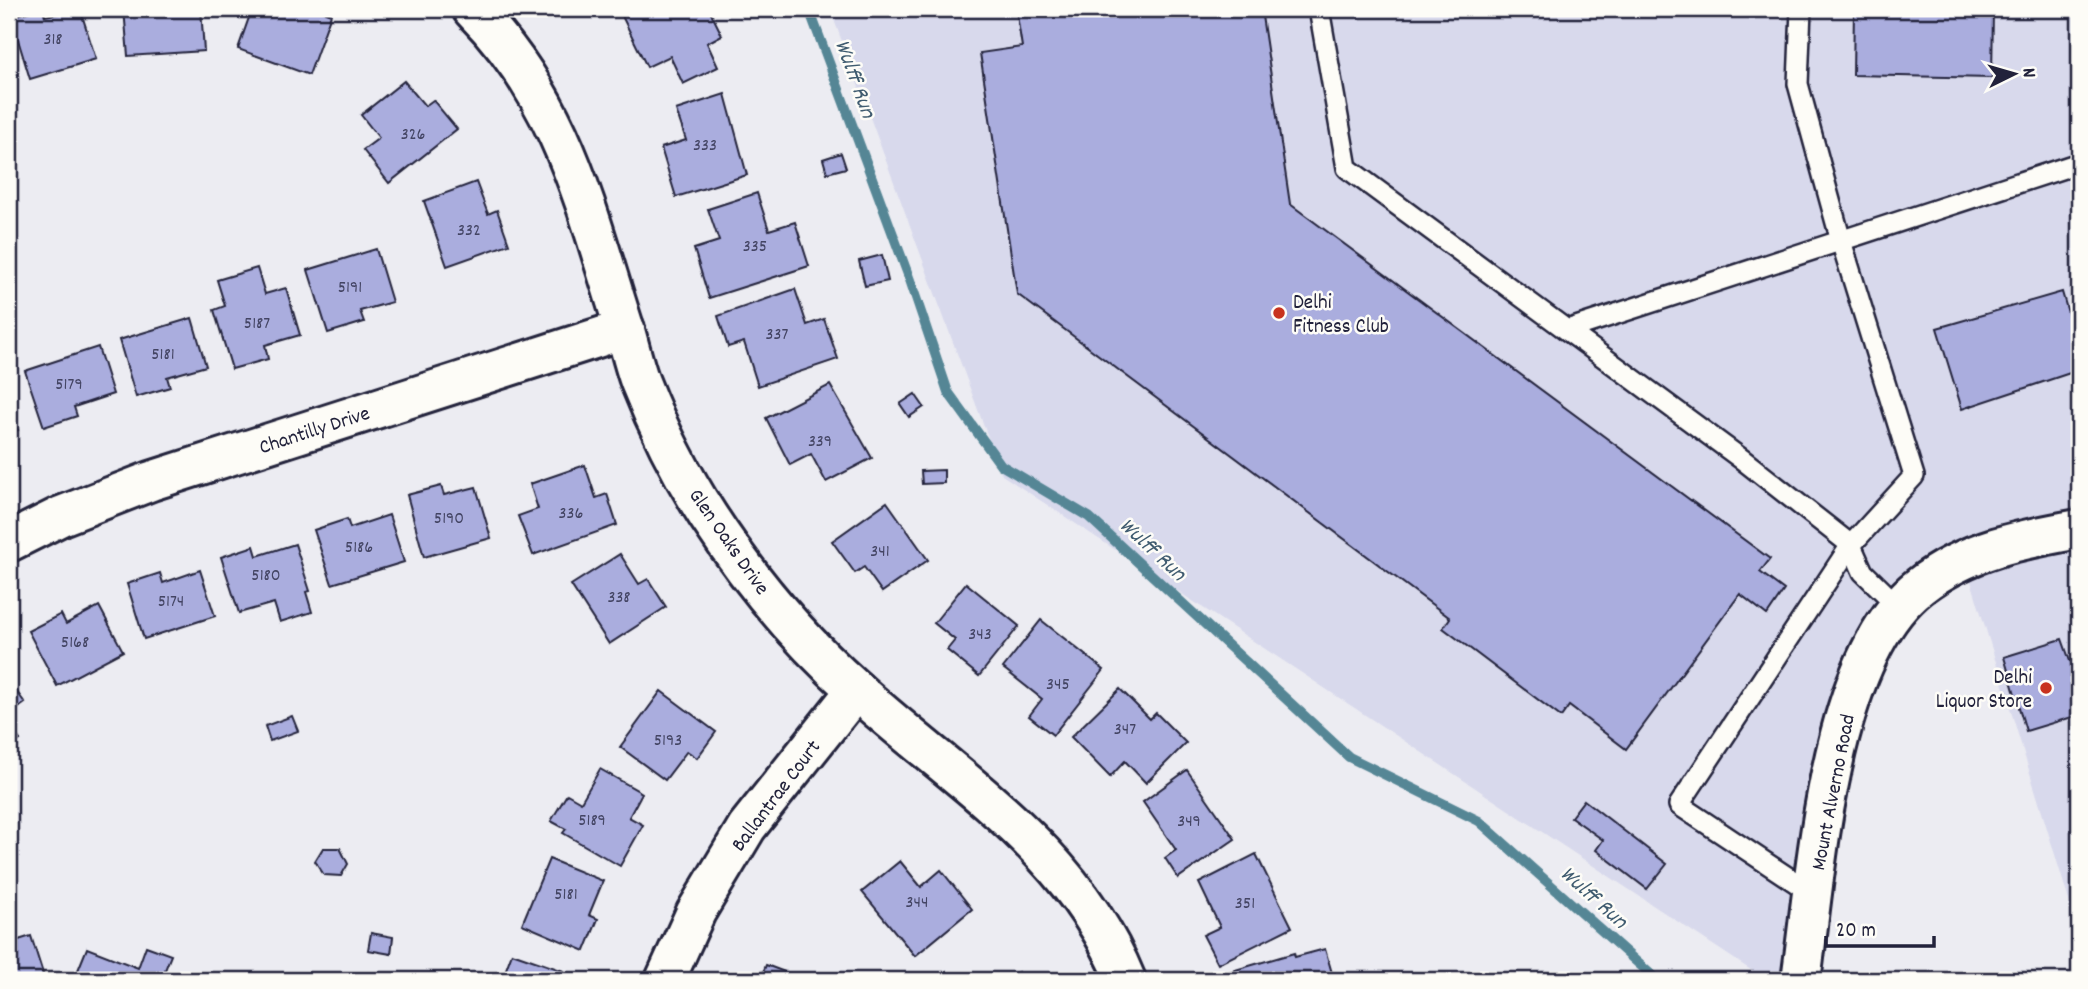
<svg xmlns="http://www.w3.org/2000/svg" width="2088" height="989" viewBox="0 0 2088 989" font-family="Dekko,sans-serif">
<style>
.built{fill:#d8d9ec}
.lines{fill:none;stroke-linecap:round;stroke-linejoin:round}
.stream{stroke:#558695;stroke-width:10}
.building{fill:#aaadde;stroke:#22223b;stroke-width:2}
.lane-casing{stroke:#22223b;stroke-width:24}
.street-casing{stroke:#22223b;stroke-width:44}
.secondary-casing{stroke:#22223b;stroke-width:44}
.lane{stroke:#fdfcf7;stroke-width:19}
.street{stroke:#fdfcf7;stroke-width:38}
.secondary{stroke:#fdfcf7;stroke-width:38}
.poi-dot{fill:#c8321e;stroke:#fdfcf7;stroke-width:2.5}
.labels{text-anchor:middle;stroke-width:5;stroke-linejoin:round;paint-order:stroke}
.number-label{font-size:18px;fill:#444564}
.poi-label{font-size:21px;fill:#22223b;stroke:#fdfcf7;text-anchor:start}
.street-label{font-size:21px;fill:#22223b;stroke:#fdfcf7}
.water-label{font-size:23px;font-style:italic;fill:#405c70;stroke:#fdfcf7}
</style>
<rect width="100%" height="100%" fill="#ececf2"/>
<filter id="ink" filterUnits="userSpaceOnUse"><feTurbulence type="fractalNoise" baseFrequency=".0143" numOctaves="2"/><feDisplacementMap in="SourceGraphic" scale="14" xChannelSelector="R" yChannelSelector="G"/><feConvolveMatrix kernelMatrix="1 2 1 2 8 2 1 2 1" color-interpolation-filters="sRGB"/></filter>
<g filter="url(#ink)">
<polygon class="built" points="830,9 2079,9 2079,933 1964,558 1866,656 1801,980 1766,980 1002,475"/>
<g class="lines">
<polyline class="stream" points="809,9 910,280 948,392 1001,465 1089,517 1349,757 1479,821 1657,980"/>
</g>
<g class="building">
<polygon points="37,9 43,9 45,16 80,9 96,59 30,79 11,17"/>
<polygon points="124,9 201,9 204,51 128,56"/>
<polygon points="252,9 317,9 331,14 309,75 238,49"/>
<polygon points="637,9 709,9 722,35 707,43 718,67 683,84 670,56 647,67 622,16"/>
<polygon points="1016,9 1261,9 1290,204 1770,559 1760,572 1784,590 1767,615 1740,594 1626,749 1569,706 1561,717 1443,628 1450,618 1017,294 980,53 1022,47"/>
<polygon points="1854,9 1993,9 1992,78 1853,75"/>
<polygon points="404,81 425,106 433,100 457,129 389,183 363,150 379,138 361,115"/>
<polygon points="725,94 747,175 676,197 661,148 686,140 676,110"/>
<polygon points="841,153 846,168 827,173 823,159"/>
<polygon points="476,182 488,214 497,210 509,244 447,266 424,201"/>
<polygon points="757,193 769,230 795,222 809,266 709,298 694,249 719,241 708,209"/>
<polygon points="376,249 392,302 360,311 364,322 328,333 308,270"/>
<polygon points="882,255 888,281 865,286 859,261"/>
<polygon points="257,268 265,294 286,288 300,335 265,345 268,359 232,369 214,310 225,306 217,280"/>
<polygon points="795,289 807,325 824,319 838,359 758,386 744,342 728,347 718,316"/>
<polygon points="2062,292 2079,351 2079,370 1962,409 1937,328"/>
<polygon points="192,318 206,366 167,377 170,387 136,397 119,340"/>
<polygon points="98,347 113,394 74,407 77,416 44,427 25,371"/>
<polygon points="830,385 872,458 826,482 811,454 790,465 766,418"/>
<polygon points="915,394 924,407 909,417 900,404"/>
<polygon points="9,413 18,430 9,435"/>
<polygon points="585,465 596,498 607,494 617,525 533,555 518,516 538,509 530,484"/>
<polygon points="944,470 944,483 922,484 921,471"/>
<polygon points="441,486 444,495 476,487 491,538 424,557 407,495"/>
<polygon points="887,502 928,560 882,592 864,567 855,573 832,541"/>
<polygon points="389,515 404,562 332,584 314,530 347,519 350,528"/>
<polygon points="295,544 310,591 306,592 312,612 280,622 274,603 239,613 221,557 254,546 257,556"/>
<polygon points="620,554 639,584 648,579 666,607 609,644 571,585"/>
<polygon points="200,570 215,616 144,639 127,584 160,573 163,583"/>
<polygon points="966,583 1019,626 979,676 947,650 955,640 934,623"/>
<polygon points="99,606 123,651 57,686 28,631 61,614 66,624"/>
<polygon points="1041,620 1104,670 1053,735 1029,716 1042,699 1003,668"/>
<polygon points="2062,639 2070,661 2079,658 2079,715 2026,731 2004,657"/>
<polygon points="9,681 25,703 9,715"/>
<polygon points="1120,689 1150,719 1156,713 1186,743 1146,783 1125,761 1110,777 1071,737"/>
<polygon points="661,691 716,732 697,758 687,751 665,780 620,747"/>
<polygon points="292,716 298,731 270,741 265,726"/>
<polygon points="9,725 20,740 9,748"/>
<polygon points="600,769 642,793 629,817 643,825 620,866 563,833 566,829 551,821 567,794 581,802"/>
<polygon points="1187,770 1235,839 1178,878 1165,858 1176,850 1143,802"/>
<polygon points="1584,800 1667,864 1647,889 1596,850 1603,840 1571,817"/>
<polygon points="323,848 340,848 348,864 341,876 324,875 315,861"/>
<polygon points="1256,854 1292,927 1218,964 1203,935 1220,927 1199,883"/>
<polygon points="549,859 603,881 589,915 598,919 585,951 522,924"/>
<polygon points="900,861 921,887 941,870 972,909 915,956 862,892"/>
<polygon points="371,933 393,937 391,954 368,950"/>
<polygon points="31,936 45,980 9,980 9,943"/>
<polygon points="146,946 171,955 161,980 74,980 87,948 138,968"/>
<polygon points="1325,949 1334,980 1227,980 1225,973 1294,953 1295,957"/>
<polygon points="512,953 564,971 561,980 502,980"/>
<polygon points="766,965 806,980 760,980"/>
<polygon points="1018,972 1021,980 999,980"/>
</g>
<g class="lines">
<defs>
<g id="lane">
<polyline points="1319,9 1347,168 1743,460 1851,545 1863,572 1899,607"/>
<polyline points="1801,9 1798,84 1841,241 1914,476 1851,545 1679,805 1813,894"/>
<polyline points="1567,330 2079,163"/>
</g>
<g id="street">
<path d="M472,9c91,92 113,196 151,315 6,19 10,39 17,58 18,46 41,92 68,134 41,63 91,123 147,173 101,92 217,158 271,291"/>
<polyline points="9,542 61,516 151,481 625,329"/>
<polyline points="665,980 696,912 747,827 856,690"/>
</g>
<path id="secondary" d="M1801,980c16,-111 27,-322 119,-394 47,-37 103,-47 159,-57"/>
</defs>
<use href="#lane" class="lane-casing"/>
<use href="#street" class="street-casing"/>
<use href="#secondary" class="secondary-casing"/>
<use href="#lane" class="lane"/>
<use href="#street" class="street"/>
<use href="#secondary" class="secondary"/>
</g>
</g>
<g class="poi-dot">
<circle cx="1279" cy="313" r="7"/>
<circle cx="2046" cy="688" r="7"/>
</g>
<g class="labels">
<g class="number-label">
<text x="53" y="44">318</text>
<text x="413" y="139">326</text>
<text x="705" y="150">333</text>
<text x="469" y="235">332</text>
<text x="755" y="251">335</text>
<text x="350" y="292">5191</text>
<text x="257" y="328">5187</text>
<text x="777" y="339">337</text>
<text x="163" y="359">5181</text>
<text x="69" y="389">5179</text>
<text x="820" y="446">339</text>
<text x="571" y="518">336</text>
<text x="449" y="523">5190</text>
<text x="359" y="552">5186</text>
<text x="880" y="556">341</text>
<text x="266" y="580">5180</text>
<text x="619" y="602">338</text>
<text x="171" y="606">5174</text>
<text x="980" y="639">343</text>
<text x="75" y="647">5168</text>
<text x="1058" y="689">345</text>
<text x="1125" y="734">347</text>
<text x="668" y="745">5193</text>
<text x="592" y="825">5189</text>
<text x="1189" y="826">349</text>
<text x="566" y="899">5181</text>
<text x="917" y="907">344</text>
<text x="1245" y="908">351</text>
</g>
<g class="poi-label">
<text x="1293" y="308">Delhi<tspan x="1293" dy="24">Fitness Club</tspan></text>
<text x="2032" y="683" text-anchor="end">Delhi<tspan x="2032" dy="24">Liquor Store</tspan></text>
</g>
<g class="street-label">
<text transform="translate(314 429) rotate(-18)" y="7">Chantilly Drive</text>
<text transform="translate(730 541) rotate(55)" y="7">Glen Oaks Drive</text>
<text transform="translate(1832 792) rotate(-79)" y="7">Mount Alverno Road</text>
<text transform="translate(775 795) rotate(-53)" y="7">Ballantrae Court</text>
</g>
<g class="water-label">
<text transform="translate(857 78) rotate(70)" y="8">Wulff Run</text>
<text transform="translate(1154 548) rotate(43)" y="8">Wulff Run</text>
<text transform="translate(1595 896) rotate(42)" y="8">Wulff Run</text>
</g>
</g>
<rect width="2088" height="989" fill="none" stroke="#fdfcf7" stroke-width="35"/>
<rect x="18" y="18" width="2053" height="954" fill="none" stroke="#22223b" stroke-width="2.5" filter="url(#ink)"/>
<g transform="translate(2014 74) rotate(85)" stroke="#fdfcf7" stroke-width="5" paint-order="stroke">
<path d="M0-5L12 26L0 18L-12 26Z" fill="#22223b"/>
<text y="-10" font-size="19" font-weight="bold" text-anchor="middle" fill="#22223b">N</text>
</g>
<path d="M1826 936v10h108v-10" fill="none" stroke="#22223b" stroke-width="3.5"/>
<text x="1836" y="936" font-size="21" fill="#22223b" stroke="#fdfcf7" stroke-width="5" paint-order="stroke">20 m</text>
</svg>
